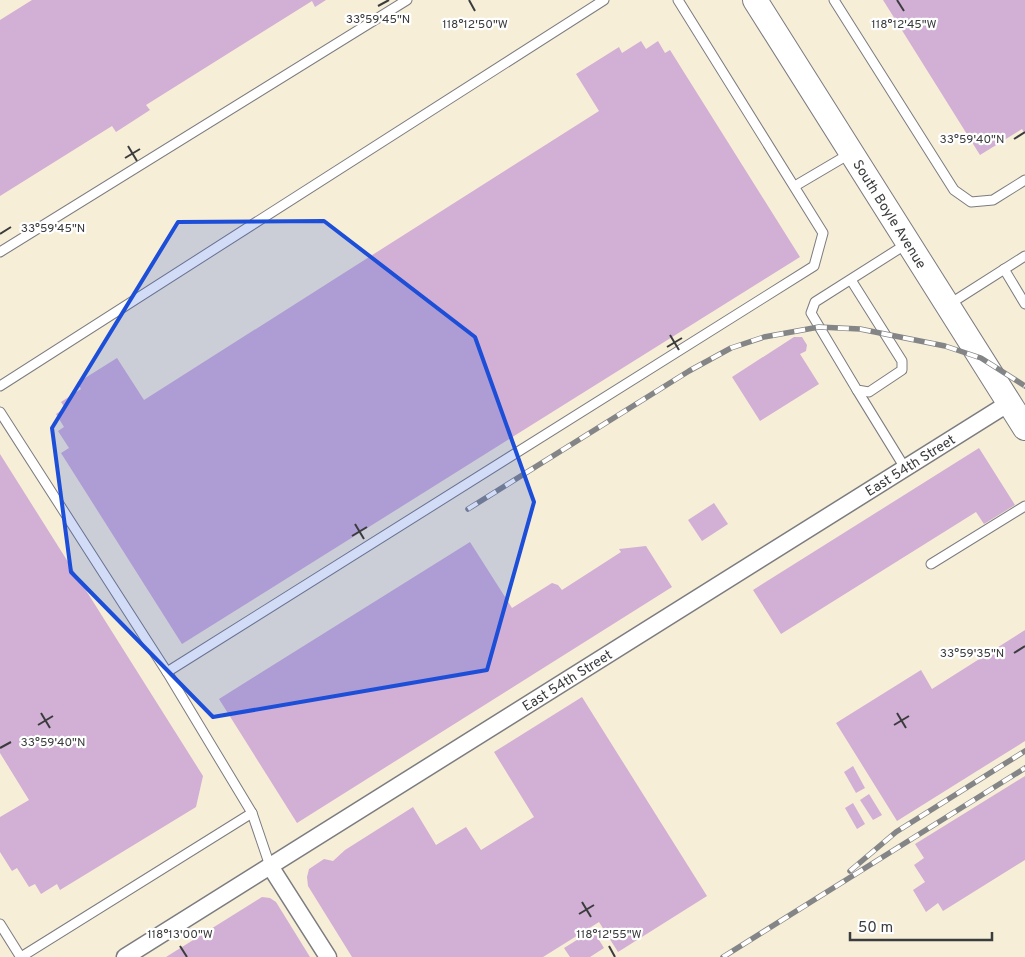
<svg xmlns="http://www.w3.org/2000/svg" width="1025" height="957" viewBox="0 0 1025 957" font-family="Overpass,sans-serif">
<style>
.industrial{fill:#f7eed8}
.building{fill:#d2afd4}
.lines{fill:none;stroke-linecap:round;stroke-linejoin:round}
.lane-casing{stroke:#7b7c80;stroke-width:11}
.street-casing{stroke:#7b7c80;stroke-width:19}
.secondary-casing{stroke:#7b7c80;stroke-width:26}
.lane{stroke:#fff;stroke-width:9}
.street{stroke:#fff;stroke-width:16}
.secondary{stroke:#fff;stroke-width:24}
.rail-casing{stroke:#848587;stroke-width:5.5}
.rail{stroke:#fff;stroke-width:4;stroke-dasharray:11;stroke-linecap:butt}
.marked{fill:#1d4ed8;fill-opacity:0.2;stroke:#1d4ed8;stroke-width:4;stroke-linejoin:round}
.ticks{fill:none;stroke:#3b3c3d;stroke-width:2}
.labels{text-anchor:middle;stroke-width:4.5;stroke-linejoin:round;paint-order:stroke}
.street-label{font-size:14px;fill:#3b3c3d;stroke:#fff}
.ticks-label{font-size:12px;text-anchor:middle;fill:#3b3c3d;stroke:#fff;stroke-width:4.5;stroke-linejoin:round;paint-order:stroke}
</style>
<rect width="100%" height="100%" fill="#f7f8fc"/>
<rect class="industrial" x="0" y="0" width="1025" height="957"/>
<g class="building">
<polygon points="32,0 326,0 315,7 312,1 146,105 150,110 116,132 112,126 0,196 0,20"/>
<polygon points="883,0 1025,0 1025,134 1022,129 980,155"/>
<polygon points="641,41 646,49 658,41 665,53 670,50 800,257 182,644 61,453 69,448 58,431 64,427 56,414 65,408 61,402 81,389 77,383 117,358 144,400 599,111 576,74 619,47 622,53"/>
<polygon points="794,337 802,337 807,345 806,351 800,354 819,384 760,421 732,377"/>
<polygon points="979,448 1015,505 984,524 976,512 781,634 753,590"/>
<polygon points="0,454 203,776 196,807 60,890 57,884 41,894 35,884 29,887 17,868 12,871 0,852 0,817 29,800 0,753"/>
<polygon points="714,503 728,524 702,541 688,520"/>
<polygon points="470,542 512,608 552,583 558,585 562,590 621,552 619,549 646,546 672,587 297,823 219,699"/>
<polygon points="1025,630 1025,741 897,821 836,723 921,670 932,689"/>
<polygon points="582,697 707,896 618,952 599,922 543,957 352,957 308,886 307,877 309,869 324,859 333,861 345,850 413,807 436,845 466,827 481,850 534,817 494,752"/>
<polygon points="853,766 865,788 856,793 844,772"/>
<polygon points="1025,776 1025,860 943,911 938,903 926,912 913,890 925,882 914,865 924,858 915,844"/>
<polygon points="869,794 882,815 873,820 860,800"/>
<polygon points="853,803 865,824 857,829 845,808"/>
<polygon points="262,897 270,898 276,902 310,957 166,957"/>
<polygon points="593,930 604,948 590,957 570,957 564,948"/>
</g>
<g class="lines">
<defs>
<g id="lane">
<polyline points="834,0 954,190 971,202 993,200 1025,180"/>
<polyline points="795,186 851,153"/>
<polyline points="0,252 407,0"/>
<polyline points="1004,269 1025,304"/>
<polyline points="851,280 902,361 902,370 869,392 857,390 811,313 815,302 908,243"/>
<polyline points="948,305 1025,256"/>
<polyline points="0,386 604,0"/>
<polyline points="857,390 905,468"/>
<polyline points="0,412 167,672 252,813 270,866"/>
<polyline points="931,564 1025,506"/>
<polyline points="167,672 814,266 823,233 678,0"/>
<polyline points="0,924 20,956"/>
<polyline points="21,957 252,813"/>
</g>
<g id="street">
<polyline points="270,866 328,957"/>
<polyline points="125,957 1009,403"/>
</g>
<polyline id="secondary" points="755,0 1025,428"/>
</defs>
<use href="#lane" class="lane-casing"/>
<use href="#street" class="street-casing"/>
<use href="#secondary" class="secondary-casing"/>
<use href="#lane" class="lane"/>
<use href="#street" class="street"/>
<use href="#secondary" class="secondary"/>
<defs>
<g id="rail">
<polyline points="468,509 689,371 731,348 764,337 819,327 860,329 945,346 981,358 1025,386"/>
<polyline points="850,871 896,832 1025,751"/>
<polyline points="723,957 1025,768"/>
</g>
</defs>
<use href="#rail" class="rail-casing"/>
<use href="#rail" class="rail"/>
</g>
<path class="marked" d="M324,221l151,116 59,165 -47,168 -274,47 -142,-145 -19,-144 126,-206z"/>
<path class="ticks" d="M469,0l6,11M897,0l7,11M378,6l11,-6M1014,139l11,-7M128,146l9,15M125,158l15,-9M0,234l11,-7M670,335l9,15M667,347l15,-9M355,524l9,15M352,536l15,-9M1014,653l11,-7M41,713l9,15M897,713l9,15M38,725l15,-9M894,725l15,-9M0,748l11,-6M582,902l9,15M579,914l15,-9M180,946l7,11M609,946l6,11"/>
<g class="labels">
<g class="street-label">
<text transform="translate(890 214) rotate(58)" y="5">South Boyle Avenue</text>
<text transform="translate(910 465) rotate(-32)" y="5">East 54th Street</text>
<text transform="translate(567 680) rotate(-32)" y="5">East 54th Street</text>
</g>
</g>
<g class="ticks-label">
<text x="378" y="23">33°59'45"N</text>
<text x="475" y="28">118°12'50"W</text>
<text x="904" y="28">118°12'45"W</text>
<text x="972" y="143">33°59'40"N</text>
<text x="53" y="232">33°59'45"N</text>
<text x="972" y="657">33°59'35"N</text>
<text x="53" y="746">33°59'40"N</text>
<text x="180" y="938">118°13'00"W</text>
<text x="609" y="938">118°12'55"W</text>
</g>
<path d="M850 932v8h142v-8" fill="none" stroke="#3b3c3d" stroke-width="2.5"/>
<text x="858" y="932" font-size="15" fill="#3b3c3d" stroke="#ffffff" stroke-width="4" paint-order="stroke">50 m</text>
</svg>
